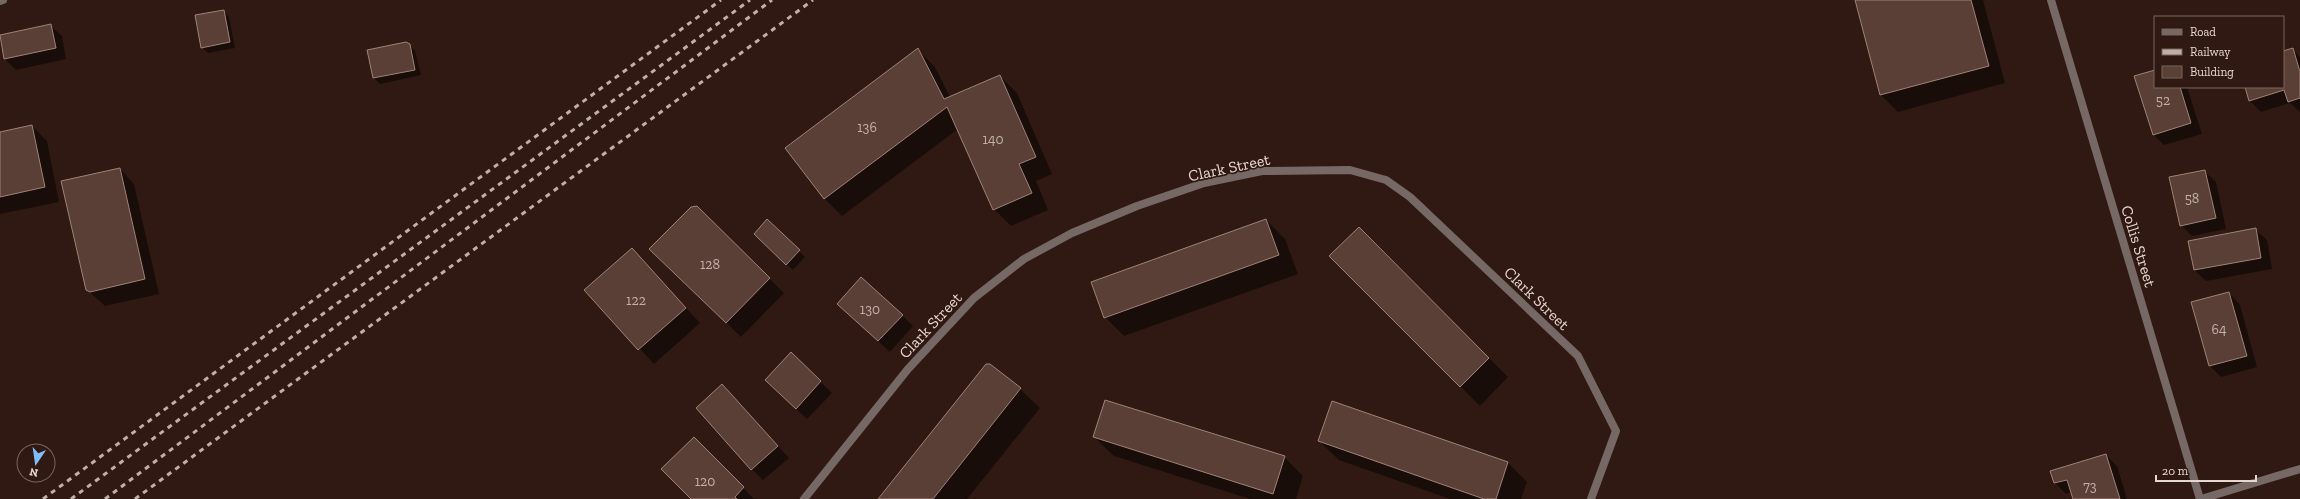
<svg xmlns="http://www.w3.org/2000/svg" width="2300" height="499" viewBox="0 0 2300 499" font-family="'Zilla Slab',serif">
<style>
.shadow{fill:#0007}
.building{fill:#593f36;stroke:#a08279}
.lines{fill:none;stroke-linecap:round;stroke-linejoin:round}
.service{stroke:#766965;stroke-width:8}
.minor{stroke:#766965;stroke-width:8}
.rail{stroke:#c0afa9;stroke-width:3;stroke-dasharray:5 5;stroke-linecap:butt}
.labels{text-anchor:middle;stroke-width:3.5;stroke-linejoin:round;paint-order:stroke}
.number-label{font-size:14px;fill:#c3b0aa}
.street-label{font-size:16px;fill:#e6d6d0;stroke:#301912}
</style>
<rect width="100%" height="100%" fill="#301912"/>
<g class="shadow">
<polygon points="1856,0 1983,0 2005,83 1898,112 1881,95"/>
<polygon points="224,11 229,17 235,48 208,53 202,47"/>
<polygon points="50,25 62,36 66,59 16,70 5,59 0,36"/>
<polygon points="409,45 415,51 421,75 380,84 374,78"/>
<polygon points="2292,49 2300,57 2300,112 2290,103 2261,112 2250,101 2246,87 2283,87 2283,52"/>
<polygon points="918,50 935,67 950,97 1000,76 1017,93 1052,174 1036,181 1048,210 1011,226 994,209 958,129 842,216 825,199 787,148"/>
<polygon points="2155,71 2155,87 2187,87 2202,134 2164,145 2153,134"/>
<polygon points="32,126 47,141 59,202 0,214 0,133"/>
<polygon points="120,169 134,184 159,294 105,306 87,290"/>
<polygon points="2204,171 2216,182 2226,229 2192,236 2181,225"/>
<polygon points="697,207 784,293 741,337 666,264"/>
<polygon points="1266,220 1285,239 1298,274 1124,336 1105,317"/>
<polygon points="767,221 805,257 793,270 755,234"/>
<polygon points="1359,228 1508,377 1480,406 1331,256"/>
<polygon points="2255,229 2267,240 2272,269 2206,281 2194,270"/>
<polygon points="632,250 700,323 654,364 586,290"/>
<polygon points="2229,293 2240,305 2257,367 2221,377 2210,366"/>
<polygon points="838,304 902,315 913,326 890,352"/>
<polygon points="791,353 832,393 807,419 777,391"/>
<polygon points="990,365 1020,389 1040,408 967,499 880,499"/>
<polygon points="722,385 789,458 763,480 752,469"/>
<polygon points="1333,402 1508,463 1527,482 1521,499 1450,499 1339,460 1319,441"/>
<polygon points="1094,437 1284,457 1303,476 1296,499 1250,499 1114,456"/>
<polygon points="694,438 754,499 693,499"/>
<polygon points="2106,455 2117,466 2127,499 2074,499 2072,492 2066,494 2055,483 2051,471"/>
</g>
<g class="building">
<polygon points="1855,0 1971,0 1989,66 1880,95"/>
<polygon points="224,10 230,42 201,48 195,15"/>
<polygon points="51,24 56,48 4,59 0,35"/>
<polygon points="406,42 410,44 415,70 373,78 367,50"/>
<polygon points="918,48 944,99 1000,75 1036,157 1019,164 1032,193 993,210 947,107 824,199 785,148"/>
<polygon points="2293,48 2300,72 2300,98 2288,102 2284,90 2249,101 2245,87 2283,87 2283,51"/>
<polygon points="2155,70 2155,87 2180,87 2191,123 2153,135 2134,76"/>
<polygon points="32,125 45,187 0,197 0,132"/>
<polygon points="120,168 145,279 90,292 86,290 61,181"/>
<polygon points="2205,170 2216,218 2180,226 2169,177"/>
<polygon points="697,206 770,278 726,323 649,249 691,207"/>
<polygon points="767,219 800,250 786,265 754,234"/>
<polygon points="1266,219 1279,255 1104,318 1091,282"/>
<polygon points="1359,227 1489,358 1460,387 1329,256"/>
<polygon points="2256,228 2261,258 2194,270 2188,241"/>
<polygon points="632,248 686,308 638,350 584,290"/>
<polygon points="861,277 903,315 878,341 837,304"/>
<polygon points="2229,292 2247,356 2209,366 2191,302"/>
<polygon points="791,352 821,381 796,409 765,380"/>
<polygon points="986,364 990,364 1021,388 933,499 878,499"/>
<polygon points="722,384 778,446 751,470 696,408"/>
<polygon points="1105,400 1285,456 1273,494 1093,437"/>
<polygon points="1332,401 1508,462 1496,499 1484,499 1318,441"/>
<polygon points="694,437 744,487 735,497 737,499 691,499 661,469"/>
<polygon points="2106,454 2120,499 2073,499 2067,480 2054,483 2050,471"/>
</g>
<g class="lines">
<polyline class="service" points="0,1 3,0"/>
<g class="minor">
<polyline points="2051,0 2200,499"/>
<polyline points="804,499 908,369 974,298 1024,259 1072,233 1137,206 1204,183 1262,171 1350,170 1386,180 1410,197 1578,356 1616,431 1591,499"/>
<polyline points="2201,499 2300,469"/>
</g>
<g class="rail">
<polyline points="43,499 721,0"/>
<polyline points="71,499 750,0"/>
<polyline points="105,499 772,0"/>
<polyline points="135,499 813,0"/>
</g>
</g>
<g class="labels">
<g class="number-label">
<text x="2163" y="105">52</text>
<text x="867" y="132">136</text>
<text x="993" y="144">140</text>
<text x="2192" y="203">58</text>
<text x="710" y="269">128</text>
<text x="636" y="305">122</text>
<text x="870" y="314">130</text>
<text x="2219" y="334">64</text>
<text x="705" y="486">120</text>
<text x="2090" y="491">73</text>
</g>
<g class="street-label">
<text transform="translate(1229 167) rotate(-12)" y="6">Clark Street</text>
<text transform="translate(2139 246) rotate(73)" y="6">Collis Street</text>
<text transform="translate(1537 298) rotate(44)" y="6">Clark Street</text>
<text transform="translate(930 325) rotate(-47)" y="6">Clark Street</text>
</g>
</g>
<rect x="2154" y="16" width="130" height="72" fill="#301912" stroke="#79655e"/>
<rect x="2162" y="29" width="20" height="6" fill="#766965" stroke="#79655e"/>
<text x="2190" y="36" font-size="12" fill="#e6d6d0">Road</text>
<rect x="2162" y="49" width="20" height="6" fill="#c0afa9" stroke="#79655e"/>
<text x="2190" y="56" font-size="12" fill="#e6d6d0">Railway</text>
<rect x="2162" y="66" width="20" height="12" fill="#593f36" stroke="#79655e"/>
<text x="2190" y="76" font-size="12" fill="#e6d6d0">Building</text>
<g transform="translate(36 463) rotate(193)"><circle r="19" fill="#301912" stroke="#79655e"/>
<path d="M0-3L7 15L0 10L-7 15Z" fill="#7fbdfa"/>
<text y="-6" font-size="11" font-weight="bold" text-anchor="middle" fill="#e6d6d0">N</text>
</g>
<path d="M2156 475v6h100v-6" fill="none" stroke="#e6d6d0" stroke-width="2"/>
<text x="2162" y="475" font-size="12" fill="#e6d6d0" stroke="#301912" stroke-width="3" paint-order="stroke">20 m</text>
</svg>
